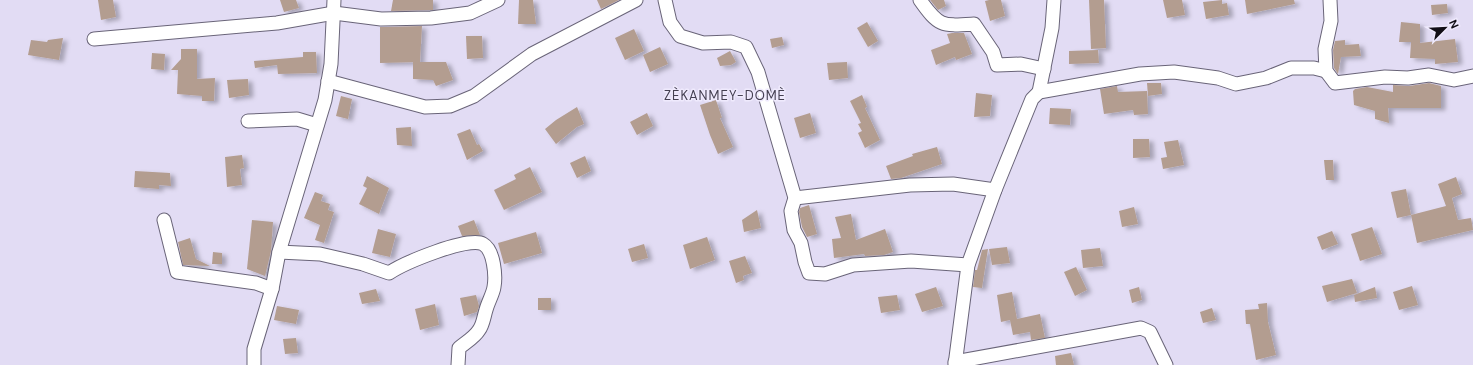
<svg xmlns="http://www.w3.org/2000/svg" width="1473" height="365" viewBox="0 0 1473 365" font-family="'DM Sans',sans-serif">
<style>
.building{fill:#b39d90;filter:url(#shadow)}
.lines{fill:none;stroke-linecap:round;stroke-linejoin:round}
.minor-casing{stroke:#696478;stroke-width:15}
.minor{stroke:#fff;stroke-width:13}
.labels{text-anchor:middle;stroke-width:3;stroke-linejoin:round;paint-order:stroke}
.quarter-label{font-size:13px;letter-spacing:1px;fill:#443f51;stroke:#efeafd}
</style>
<defs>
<filter id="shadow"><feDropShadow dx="4.5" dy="2.5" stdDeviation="2" flood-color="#0004"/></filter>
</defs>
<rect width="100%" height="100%" fill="#e2dcf4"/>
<g class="building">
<polygon points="98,0 113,0 116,17 101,20"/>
<polygon points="280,0 296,0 299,8 284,12"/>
<polygon points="393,0 433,0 433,10 391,11"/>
<polygon points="519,0 533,0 536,24 518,24"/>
<polygon points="597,0 619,0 601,9"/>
<polygon points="930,0 944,0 946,6 938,10"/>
<polygon points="989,0 1001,0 1005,16 990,21 985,1"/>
<polygon points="1089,0 1104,0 1106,48 1091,49"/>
<polygon points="1163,0 1182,0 1185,15 1167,18"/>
<polygon points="1222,0 1222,4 1227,3 1229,15 1206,19 1203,2"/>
<polygon points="1245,0 1294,0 1295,4 1247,14"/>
<polygon points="1447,4 1448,13 1432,15 1431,5"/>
<polygon points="867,22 878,41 868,47 857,28"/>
<polygon points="1401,22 1420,24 1420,43 1455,39 1458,62 1435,64 1435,59 1410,58 1411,42 1399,42"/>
<polygon points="422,26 420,62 380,63 380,27"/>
<polygon points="634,29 644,51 625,60 615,38"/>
<polygon points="952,33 964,33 972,54 956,60 955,57 936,65 931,50 950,43 947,34"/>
<polygon points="466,36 482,36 483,58 467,59"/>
<polygon points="782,37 784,45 772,48 770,39"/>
<polygon points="63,38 59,60 28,55 31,40 47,42 48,40"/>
<polygon points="1345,40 1345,45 1359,44 1361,56 1341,57 1338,74 1334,68 1333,50 1335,41"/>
<polygon points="660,47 668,64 650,72 643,55"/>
<polygon points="181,49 197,49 197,79 215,78 214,101 202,101 202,96 177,94 178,70 171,70 181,59"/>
<polygon points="1098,50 1099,63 1069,64 1069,51"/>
<polygon points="730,51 736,62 731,65 720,66 717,58"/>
<polygon points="303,52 316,52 317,73 278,74 277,65 255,68 254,61 303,57"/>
<polygon points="152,53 165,54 164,70 151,69"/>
<polygon points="413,62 446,62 453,80 436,86 433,80 413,79"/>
<polygon points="847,62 848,78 829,80 827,63"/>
<polygon points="248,79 249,95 229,98 227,80"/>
<polygon points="1147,83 1161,83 1162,94 1148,96"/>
<polygon points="1429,83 1441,86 1441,108 1388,108 1389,123 1375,119 1375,111 1354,105 1353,91 1355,89 1367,87 1393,92 1393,85 1409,86"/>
<polygon points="1117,86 1118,92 1147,91 1148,114 1134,115 1133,110 1104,114 1100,89"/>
<polygon points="976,93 992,95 990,116 974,117"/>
<polygon points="862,95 867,107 865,108 880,140 865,148 858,133 862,131 858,124 861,123 850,101"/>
<polygon points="341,96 352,99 348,119 336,116"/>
<polygon points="716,100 722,118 720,118 733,147 718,154 710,135 700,105"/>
<polygon points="577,107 584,124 577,127 556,144 545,129 556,120"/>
<polygon points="1050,108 1071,109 1070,125 1049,124"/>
<polygon points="647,113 653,126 637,135 630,122"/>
<polygon points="810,113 816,133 800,138 794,118"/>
<polygon points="411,127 412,146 397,145 396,128"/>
<polygon points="470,129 477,145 479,144 483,151 467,160 457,134"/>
<polygon points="1133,139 1149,139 1150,157 1133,158"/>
<polygon points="1178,140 1184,165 1163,169 1161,158 1167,157 1164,142"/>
<polygon points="937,147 942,164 901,178 891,179 886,166 913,156 912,154"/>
<polygon points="242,155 244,168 240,169 242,185 227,187 225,157"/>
<polygon points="585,156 591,171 577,178 570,163"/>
<polygon points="1324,160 1333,160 1334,180 1326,180"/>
<polygon points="530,167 542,192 504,210 494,190 516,179 514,175"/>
<polygon points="135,171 170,173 171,186 159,185 159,189 134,187"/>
<polygon points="367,176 389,188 379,214 359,204 367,188 363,186"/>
<polygon points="1456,177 1462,194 1452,198 1458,220 1471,218 1473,230 1417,243 1411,215 1446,206 1438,184"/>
<polygon points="1406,189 1411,215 1397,218 1391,192"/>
<polygon points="315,192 323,195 321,201 330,204 328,210 334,212 324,243 315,240 320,225 304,218"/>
<polygon points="809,205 817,234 807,237 802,227 799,212 800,208"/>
<polygon points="1134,207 1138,224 1122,227 1119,211"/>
<polygon points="757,210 761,228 744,232 742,220"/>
<polygon points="851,214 856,240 885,229 893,252 884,255 865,256 864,254 834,258 832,239 841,238 835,217"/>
<polygon points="252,220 273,222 271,251 265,276 247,269"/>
<polygon points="474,220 480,235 462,236 458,226"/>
<polygon points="1372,227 1382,254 1360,261 1351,234"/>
<polygon points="378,229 396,234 390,257 372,253"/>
<polygon points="1332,231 1338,244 1322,250 1317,237"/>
<polygon points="536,232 542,253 504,264 498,243"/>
<polygon points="707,237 715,260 690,269 683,245"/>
<polygon points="190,238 196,259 210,266 183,265 178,242"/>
<polygon points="644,244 648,258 632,262 628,249"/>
<polygon points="1007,247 1010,263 992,265 989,249"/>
<polygon points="1100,248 1103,266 1083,268 1081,250"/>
<polygon points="988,249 982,288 973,287 975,270 977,270 982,250"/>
<polygon points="213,252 222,253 222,264 212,264"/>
<polygon points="745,256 752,273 743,276 744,280 736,283 729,261"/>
<polygon points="1076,267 1087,290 1075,296 1064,272"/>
<polygon points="1352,279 1357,293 1327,302 1322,286"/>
<polygon points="1412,286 1418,305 1399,310 1393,292"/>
<polygon points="936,287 943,306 922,312 915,294"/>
<polygon points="1139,287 1142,300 1132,303 1129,290"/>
<polygon points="1375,287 1377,298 1355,302 1354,295"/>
<polygon points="376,289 380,301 362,304 359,293"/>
<polygon points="1012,292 1017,319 1040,314 1045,338 1031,340 1030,332 1013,335 1010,320 1001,322 997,295"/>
<polygon points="476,295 479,306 477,312 464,316 460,298"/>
<polygon points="897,295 900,310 881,313 878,297"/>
<rect x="538" y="298" width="13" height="12"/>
<polygon points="1267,303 1268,322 1276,355 1256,360 1250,324 1246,324 1245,310 1259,309 1258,304"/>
<polygon points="435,304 439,325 420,330 415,309"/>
<polygon points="277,306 299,310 296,324 274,320"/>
<polygon points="1212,308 1216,320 1203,323 1200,312"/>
<polygon points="296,338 298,353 285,354 283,339"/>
<polygon points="1071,353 1074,365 1056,365 1055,356"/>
</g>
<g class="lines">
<defs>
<g id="minor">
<polyline points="665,0 670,22 680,36 703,43 731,42 746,47 758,72 795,198 791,211 794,230 801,243 805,262 809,273 825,274 853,265 911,261 968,265"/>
<path d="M920,0c19,27 22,26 54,24l19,28 4,13 24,-1 23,5"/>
<polyline points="1330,0 1331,21 1325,49 1326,71 1335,83 1385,77 1408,78 1429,75 1454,80 1473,76"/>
<polyline points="94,39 277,23 334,13 381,19 431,18 470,13 498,0"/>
<polyline points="328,81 425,107 450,106 474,96 532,54 636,0"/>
<polyline points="1039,92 1140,74 1174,72 1218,78 1236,84 1266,78 1291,68 1314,68 1326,71"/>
<polyline points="248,121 297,119 317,125"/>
<polyline points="795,198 910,185 953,184 995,190"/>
<polyline points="164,220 177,272 256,283 272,289"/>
<path d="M279,252l41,2 43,10 26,9c15,-10 79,-37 94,-29 11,6 13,32 11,43 -1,7 -6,15 -8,23 -2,6 -3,15 -7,20 -4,7 -14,13 -20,18l-1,17"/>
<polyline points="955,362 1141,328 1150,332 1166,365"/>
<polyline points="254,365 254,349 272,289 279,252 325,100 331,64 334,0"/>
<polyline points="955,365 968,265 995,190 1032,99 1039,92 1052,28 1054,0"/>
</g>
</defs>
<use href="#minor" class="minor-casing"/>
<use href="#minor" class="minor"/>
</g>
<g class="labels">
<g class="quarter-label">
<text x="725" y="100">ZÈKANMEY-DOMÈ</text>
</g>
</g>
<g transform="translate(1445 28) rotate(66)" stroke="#efeafd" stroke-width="3" paint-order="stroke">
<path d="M0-3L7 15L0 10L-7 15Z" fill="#110e16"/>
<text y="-6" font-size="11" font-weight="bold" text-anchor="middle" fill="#110e16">N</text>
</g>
</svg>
